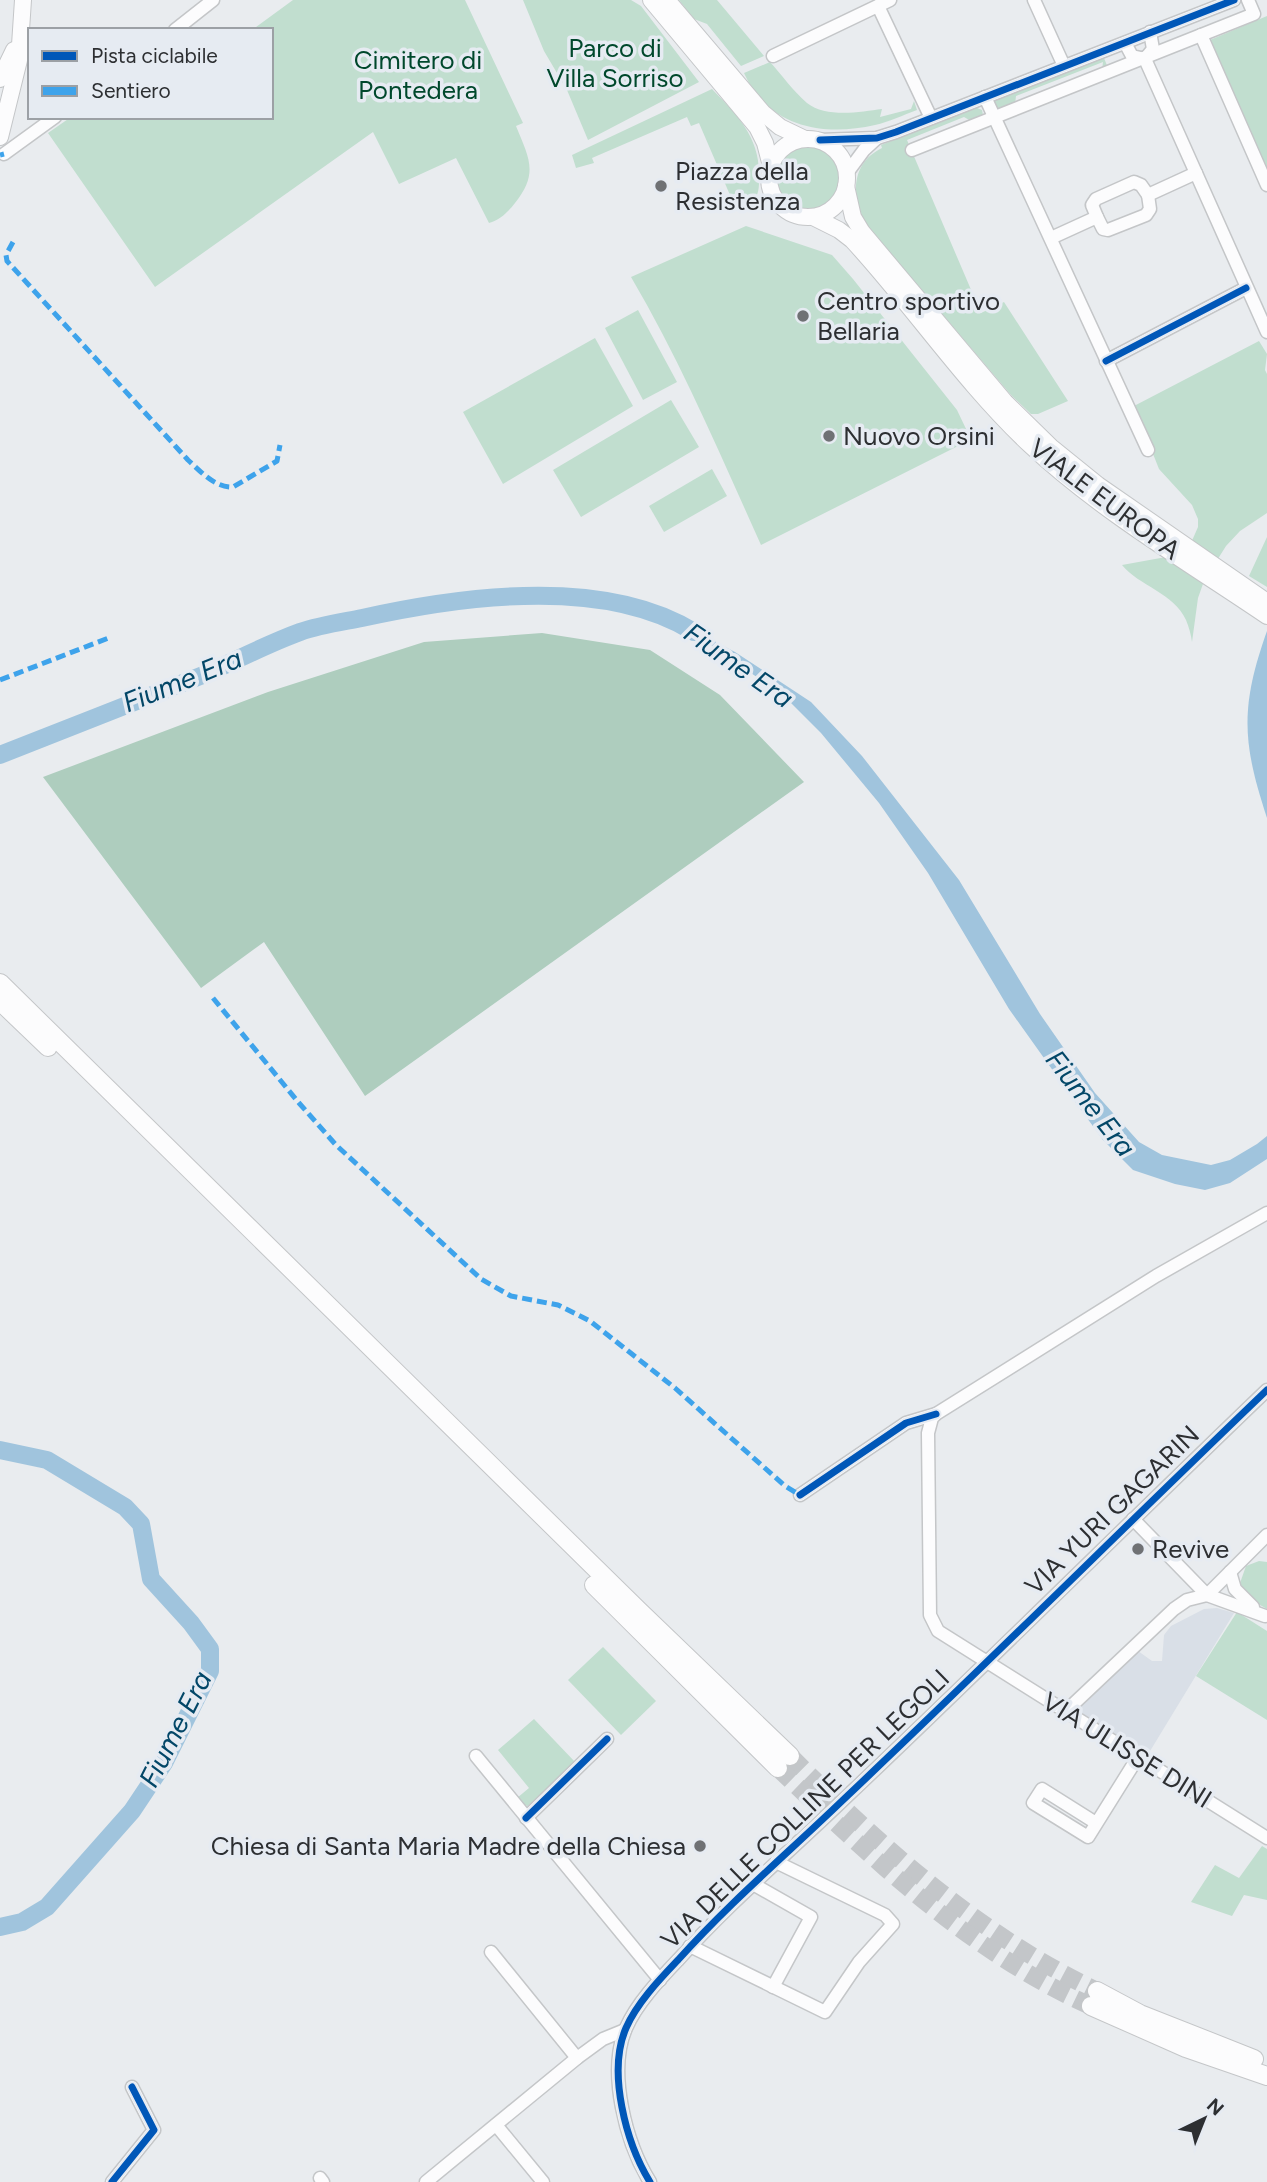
<svg xmlns="http://www.w3.org/2000/svg" width="1267" height="2182" viewBox="0 0 1267 2182" font-family="Figtree,sans-serif">
<style>
.built{fill:#d9dfe7}
.green{fill:#c1decf}
.forest{fill:#aecdbe}
.water{fill:#a0c4dd}
.lines{fill:none;stroke-linecap:round;stroke-linejoin:round}
.river{stroke:#a0c4dd;stroke-width:18}
.highway-tunnel{stroke:#c3c6c9;stroke-width:18;stroke-dasharray:18 9;stroke-linecap:butt}
.minor-casing{stroke:#c4c6c8;stroke-width:15}
.major-casing{stroke:#c4c6c8;stroke-width:18}
.highway-casing{stroke:#c4c6c8;stroke-width:20}
.minor{stroke:#fcfcfd;stroke-width:12}
.major{stroke:#fcfcfd;stroke-width:16}
.highway{stroke:#fcfcfd;stroke-width:18}
.quiet{stroke:#3ea3eb;stroke-width:5;stroke-dasharray:10 5;stroke-linecap:butt}
.cycleway-casing{stroke:#e6ebf2;stroke-width:11}
.cycleway{stroke:#0057b8;stroke-width:7}
.poi-dot{fill:#6f7174;stroke:#e6ebf2;stroke-width:2.5}
.labels{text-anchor:middle;stroke-width:7;stroke-linejoin:round;paint-order:stroke}
.park-label{font-size:26px;fill:#00482c;stroke:#e6ebf2}
.poi-label{font-size:26px;fill:#2d2f32;stroke:#e6ebf2;text-anchor:start}
.street-label{font-size:26px;fill:#2d2f32;stroke:#e6ebf2}
.water-label{font-size:28px;font-style:italic;fill:#034768;stroke:#e6ebf2}
</style>
<rect width="100%" height="100%" fill="#e9ecef"/>
<polygon class="built" points="1217,1608 1234,1613 1147,1756 1077,1711 1138,1651 1152,1661 1162,1661 1164,1635 1171,1626 1204,1609"/>
<g class="green">
<path d="M293,0h172l58,123 -7,3c13,32 23,47 -1,77 -7,9 -15,17 -26,20l-33,-65 -57,26 -26,-52 -218,155 -107,-154 23,-16h200v-87h-19z"/>
<polygon points="523,0 631,0 641,6 699,82 588,140 567,90 544,51"/>
<polygon points="679,0 717,0 764,56 741,66 707,24 694,19"/>
<polygon points="1267,16 1267,169 1210,40"/>
<polygon points="1104,58 1108,68 1102,70 1103,62 1016,96 1015,105 998,112 994,100"/>
<path d="M770,62c12,13 23,29 37,41 19,15 53,9 75,6l-2,8 31,-8 3,-8 3,9c-14,5 -28,12 -42,15 -52,12 -107,2 -131,-52z"/>
<path d="M712,89c24,25 47,47 47,84 0,9 1,20 -5,27 -6,7 -17,10 -25,13l-3,-8 7,-3 -34,-79 -8,3 -4,-9 -95,41 2,5 -18,5 -4,-13z"/>
<path d="M975,107l7,3 1,5 -12,6 -7,-4 -57,23 74,173 23,-11 64,99 -30,13h-7l-20,-19 -143,-168c-17,-27 -19,-63 14,-79l-1,-3z"/>
<circle cx="809" cy="177" r="33"/>
<path d="M746,226l86,29 21,24 104,131 10,21 -5,13 -201,101c-41,-91 -80,-183 -130,-268z"/>
<polygon points="638,310 677,382 643,400 605,328"/>
<polygon points="595,338 633,406 503,484 463,412"/>
<path d="M1259,341l8,13 -2,16 2,4v139l-27,18 -14,15 -22,35 -6,17 -6,44c-1,-7 -3,-15 -6,-22 -12,-27 -47,-34 -64,-55l44,-8 25,-14 7,-16v-8l-6,-14 -33,-36 -25,-63z"/>
<polygon points="671,400 699,447 581,517 553,470"/>
<polygon points="712,469 727,496 664,532 649,506"/>
<polygon points="1267,537 1267,587 1249,576"/>
<polygon points="1259,1561 1267,1562 1267,1609 1248,1598 1240,1583 1246,1566"/>
<polygon points="1237,1612 1267,1631 1267,1720 1196,1676"/>
<polygon points="603,1647 656,1701 621,1735 568,1680"/>
<polygon points="534,1719 576,1763 528,1806 523,1805 517,1798 529,1788 498,1750"/>
<polygon points="1262,1846 1267,1849 1267,1900 1244,1895 1232,1916 1191,1902 1215,1865 1239,1878"/>
</g>
<polygon class="forest" points="542,633 650,650 720,695 804,782 365,1096 264,942 201,988 43,777 268,692 424,642"/>
<g class="water">
<polygon points="674,620 735,652 811,702 862,756 959,880 1040,1014 1095,1093 1139,1142 1162,1155 1211,1165 1230,1160 1257,1144 1267,1136 1267,1159 1230,1183 1205,1190 1175,1184 1133,1170 1103,1140 1071,1096 1009,1009 928,873 879,803 821,733 783,695"/>
<path d="M1267,631v187c-25,-76 -27,-111 0,-187z"/>
</g>
<g class="lines">
<g class="river">
<path d="M0,755c67,-27 136,-53 203,-80 32,-14 64,-31 97,-43 20,-7 42,-10 62,-14 99,-22 242,-42 332,14"/>
<polyline points="0,1450 47,1460 125,1507 141,1524 151,1579 191,1623 210,1649 210,1671 164,1763 132,1811 47,1907 22,1922 0,1927"/>
</g>
<g class="highway-tunnel">
<path d="M790,1756c91,91 189,179 307,235"/>
<path d="M778,1768c94,90 193,185 313,238"/>
</g>
<defs>
<g id="minor">
<polyline points="1034,0 1064,66"/>
<polyline points="878,6 931,118"/>
<polyline points="175,30 213,0"/>
<polyline points="1201,35 1267,185"/>
<polyline points="1125,43 1132,56 1145,59 1153,49 1150,32"/>
<polyline points="773,56 890,0"/>
<polyline points="1145,59 1267,332"/>
<polyline points="985,97 1148,450"/>
<polyline points="820,140 877,138 896,132 1234,0"/>
<polyline points="912,150 1254,14 1248,0"/>
<polyline points="4,154 55,117"/>
<polyline points="847,173 864,150 877,138"/>
<polyline points="1097,217 1103,229 1108,230 1146,215 1150,209 1148,195"/>
<polyline points="1051,238 1097,217 1092,205 1096,199 1134,182 1141,185 1148,195 1196,173"/>
<polyline points="1106,361 1246,288"/>
<polyline points="1267,1213 1156,1276 936,1414 932,1418 928,1433 930,1615 938,1631 1267,1838"/>
<polyline points="800,1495 906,1423 936,1414"/>
<polyline points="1133,1519 1207,1595 1265,1616"/>
<polyline points="1230,1572 1235,1589 1253,1607"/>
<polyline points="1065,1712 1174,1609 1187,1600 1207,1595 1267,1535"/>
<polyline points="476,1756 660,1980"/>
<polyline points="526,1818 607,1739"/>
<polyline points="1096,1823 1042,1789 1033,1803 1088,1837 1138,1757"/>
<polyline points="753,1884 811,1917 773,1987"/>
<polyline points="690,1946 825,2012 859,1962 893,1924 885,1915 776,1862"/>
<polyline points="491,1952 577,2058"/>
<polyline points="496,2125 543,2182"/>
<polyline points="320,2178 323,2182"/>
<polyline points="112,2182 154,2130 132,2087"/>
<polyline points="426,2182 577,2058 603,2039 625,2030"/>
<path d="M650,2182c-24,-39 -43,-110 -24,-154 11,-25 33,-48 52,-68 51,-57 110,-107 165,-160 143,-135 282,-274 424,-410"/>
</g>
<g id="major">
<polyline points="651,0 757,127 765,143 771,166"/>
<polyline points="667,0 763,113 780,127 805,139"/>
<polyline points="0,79 14,50"/>
<polyline points="0,137 19,60 23,0"/>
<circle cx="808" cy="178" r="39"/>
<polyline points="846,186 853,217 862,232 1005,402 1051,447 1098,485 1267,602"/>
<path d="M813,217l26,13 13,10c61,66 112,143 178,205 69,65 159,118 237,171"/>
</g>
<g id="highway">
<polyline points="0,983 639,1611 790,1756"/>
<polyline points="0,1001 48,1047"/>
<polyline points="594,1585 778,1768"/>
<polyline points="1097,1991 1140,2014 1254,2059"/>
<polyline points="1091,2006 1186,2048 1267,2076"/>
</g>
</defs>
<use href="#minor" class="minor-casing"/>
<use href="#major" class="major-casing"/>
<use href="#highway" class="highway-casing"/>
<use href="#minor" class="minor"/>
<use href="#major" class="major"/>
<use href="#highway" class="highway"/>
<g class="quiet">
<polyline points="0,155 4,154"/>
<path d="M13,242l-7,13 1,6 181,199c12,11 27,28 45,27l44,-26 3,-16"/>
<polyline points="0,680 111,637"/>
<polyline points="213,998 299,1103 336,1145 481,1279 511,1296 558,1305 590,1321 675,1388 785,1486 800,1495"/>
</g>
<defs>
<g id="cycleway">
<polyline points="820,140 877,138 896,132 1234,0"/>
<polyline points="1106,361 1246,288"/>
<polyline points="800,1495 906,1423 936,1414"/>
<polyline points="526,1818 607,1739"/>
<polyline points="112,2182 154,2130 132,2087"/>
<path d="M650,2182c-24,-39 -43,-110 -24,-154 11,-25 33,-48 52,-68 51,-57 110,-107 165,-160 143,-135 282,-274 424,-410"/>
</g>
</defs>
<use href="#cycleway" class="cycleway-casing"/>
<use href="#cycleway" class="cycleway"/>
</g>
<g class="poi-dot">
<circle cx="661" cy="186" r="7"/>
<circle cx="803" cy="316" r="7"/>
<circle cx="829" cy="436" r="7"/>
<circle cx="1138" cy="1549" r="7"/>
<circle cx="700" cy="1846" r="7"/>
</g>
<g class="labels">
<g class="park-label">
<text x="615" y="57">Parco di<tspan x="615" dy="30">Villa Sorriso</tspan></text>
<text x="418" y="69">Cimitero di<tspan x="418" dy="30">Pontedera</tspan></text>
</g>
<g class="poi-label">
<text x="675" y="180">Piazza della<tspan x="675" dy="30">Resistenza</tspan></text>
<text x="817" y="310">Centro sportivo<tspan x="817" dy="30">Bellaria</tspan></text>
<text x="843" y="445">Nuovo Orsini</text>
<text x="1152" y="1558">Revive</text>
<text x="686" y="1855" text-anchor="end">Chiesa di Santa Maria Madre della Chiesa</text>
</g>
<g class="street-label">
<text transform="translate(1105 499) rotate(37)" y="9">VIALE EUROPA</text>
<text transform="translate(1112 1510) rotate(-44)" y="9">VIA YURI GAGARIN</text>
<text transform="translate(1127 1750) rotate(32)" y="9">VIA ULISSE DINI</text>
<text transform="translate(805 1809) rotate(-44)" y="9">VIA DELLE COLLINE PER LEGOLI</text>
</g>
<g class="water-label">
<text transform="translate(739 665) rotate(35)" y="10">Fiume Era</text>
<text transform="translate(182 680) rotate(-22)" y="10">Fiume Era</text>
<text transform="translate(1091 1103) rotate(52)" y="10">Fiume Era</text>
<text transform="translate(175 1729) rotate(-63)" y="10">Fiume Era</text>
</g>
</g>
<rect x="28" y="28" width="245" height="91" fill="#e6ebf2" stroke="#9ca0a5" stroke-width="2"/>
<rect x="42" y="51" width="35" height="10" fill="#0057b8" stroke="#9ca0a5" stroke-width="2"/>
<text x="91" y="63" font-size="21" fill="#2d2f32">Pista ciclabile</text>
<rect x="42" y="86" width="35" height="10" fill="#3ea3eb" stroke="#9ca0a5" stroke-width="2"/>
<text x="91" y="98" font-size="21" fill="#2d2f32">Sentiero</text>
<g transform="translate(1204 2119) rotate(43)" stroke="#e6ebf2" stroke-width="5" paint-order="stroke">
<path d="M0-5L12 26L0 18L-12 26Z" fill="#2d2f32"/>
<text y="-10" font-size="19" font-weight="bold" text-anchor="middle" fill="#2d2f32">N</text>
</g>
</svg>
